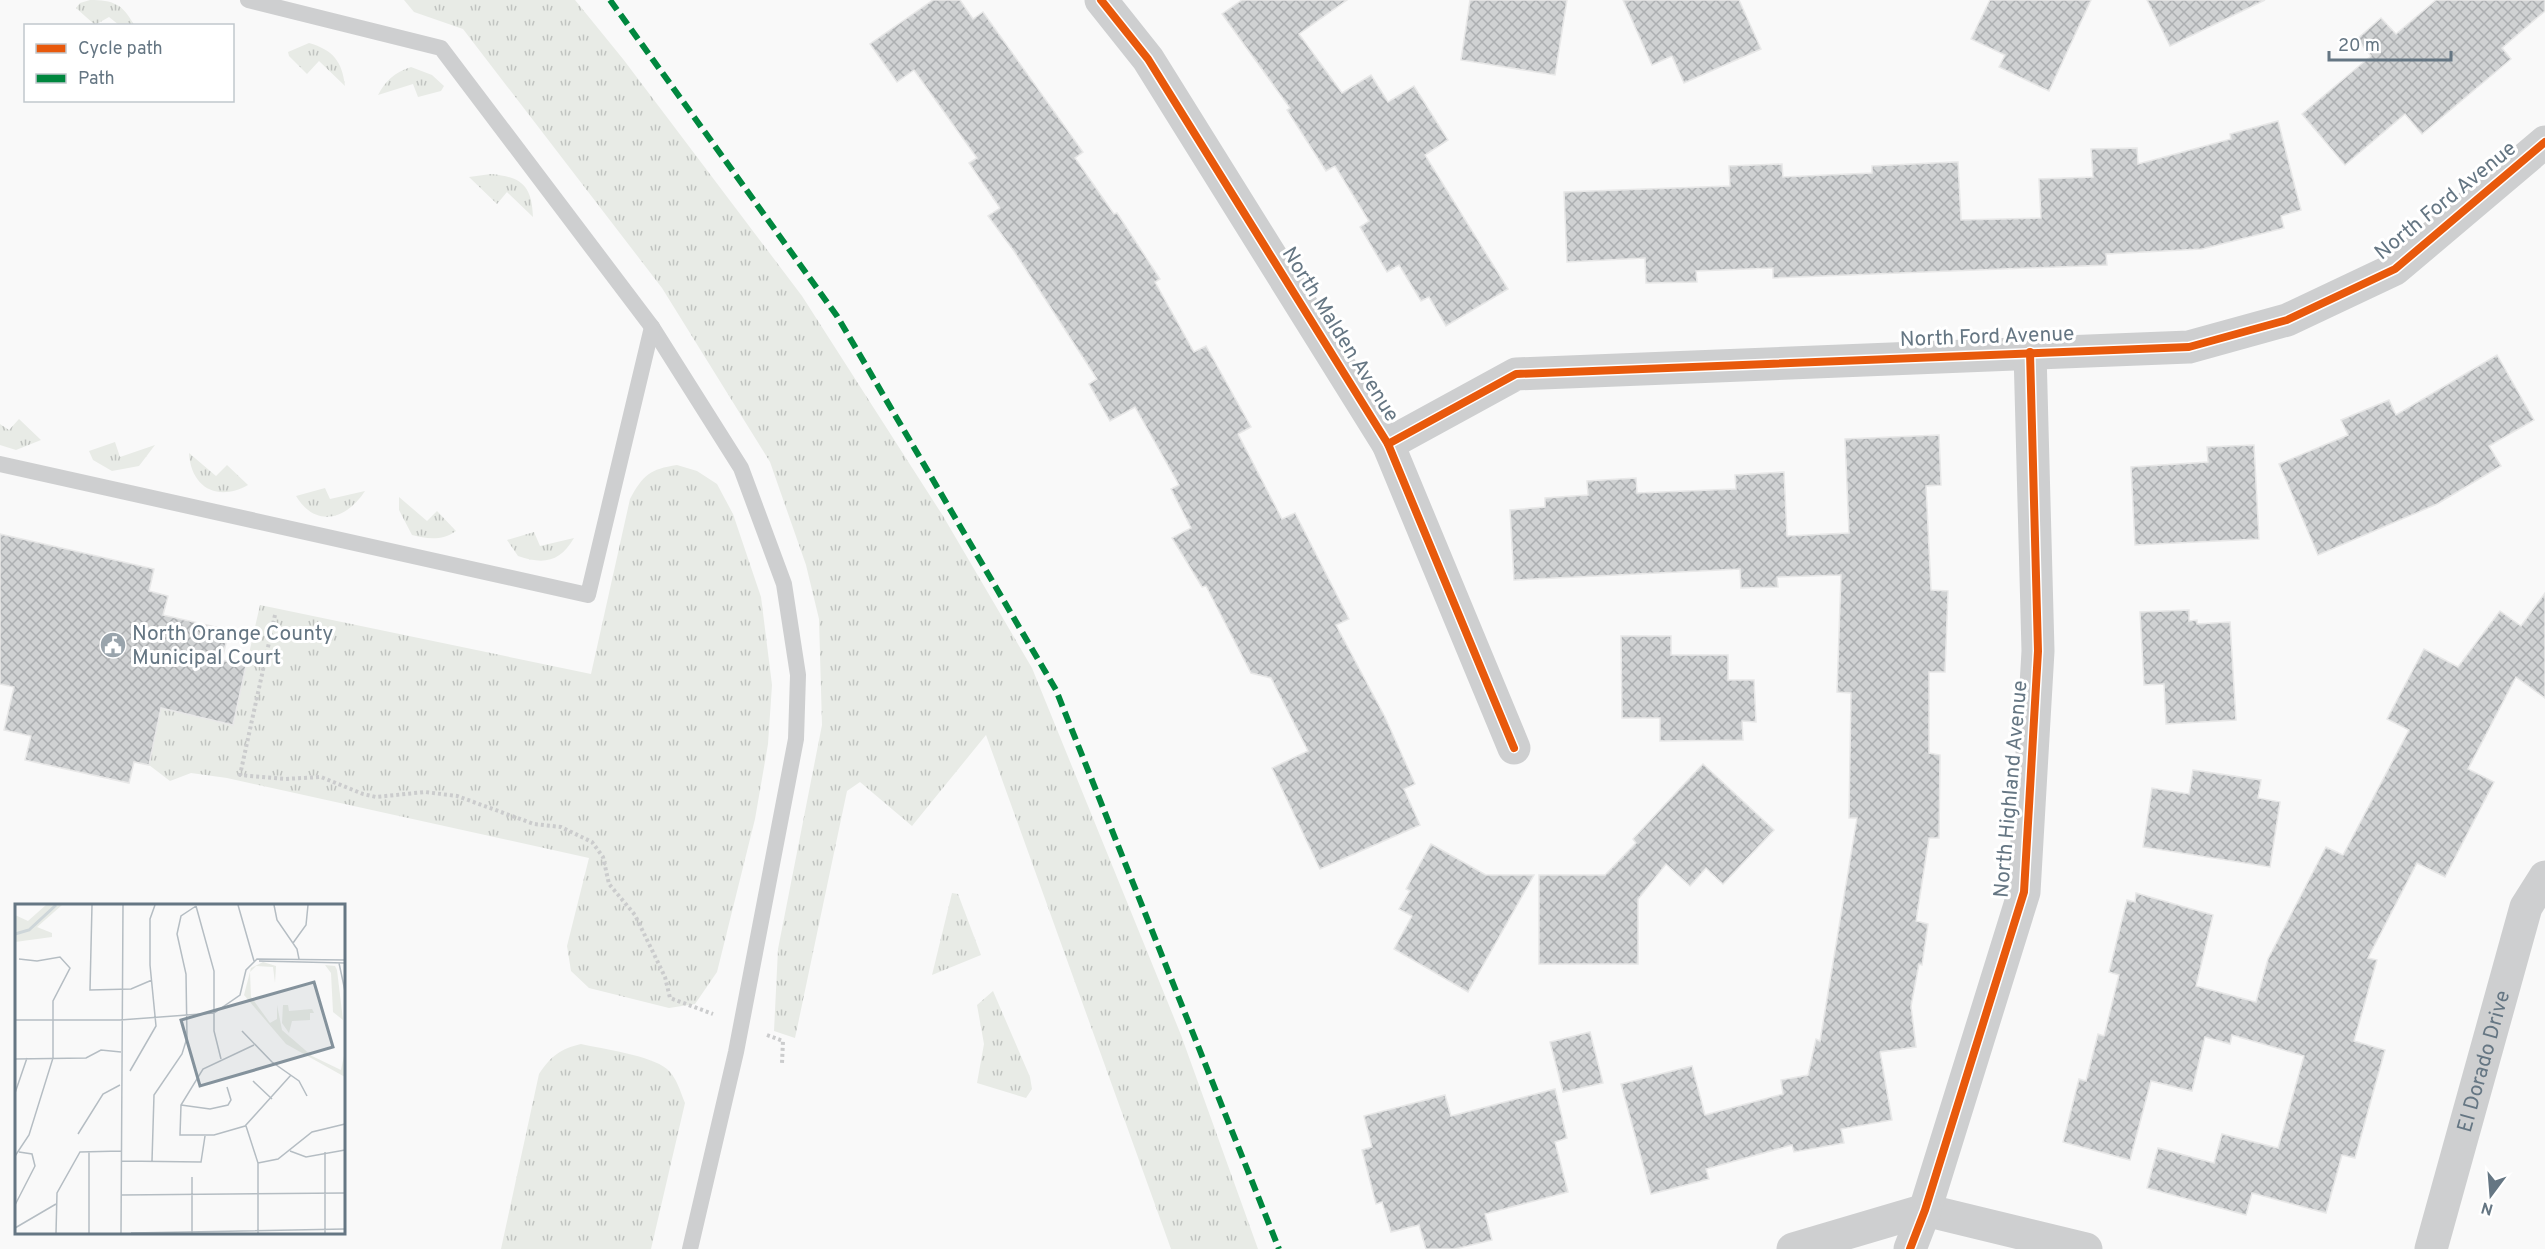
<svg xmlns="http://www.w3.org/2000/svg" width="2545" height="1249" viewBox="0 0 2545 1249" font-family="Overpass,sans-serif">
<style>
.grass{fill:url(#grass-tufts)}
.building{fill:url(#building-cross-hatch);stroke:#e8e8e8;stroke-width:1.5}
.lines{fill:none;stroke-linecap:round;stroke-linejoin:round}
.path{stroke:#cbcccd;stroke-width:4;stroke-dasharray:3 3;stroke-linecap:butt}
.service{stroke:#cecfd0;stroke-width:16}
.minor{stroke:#cecfd0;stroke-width:33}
.tertiary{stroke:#cecfd0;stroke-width:33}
.quiet{stroke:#00873e;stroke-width:6;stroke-dasharray:12 6;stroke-linecap:butt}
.cycleway-casing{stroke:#fff;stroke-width:11}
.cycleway{stroke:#e8590c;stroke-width:8}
.labels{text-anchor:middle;stroke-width:6;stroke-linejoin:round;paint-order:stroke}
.street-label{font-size:21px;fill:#657683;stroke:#fff}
.poi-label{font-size:21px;fill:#657683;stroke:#fff;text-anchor:start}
.inset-river{fill:none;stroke:#ced6d9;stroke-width:3}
.inset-road{fill:none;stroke:#b5bdc3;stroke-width:1.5}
.view{fill:#84929c;fill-opacity:0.15;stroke:#84929c;stroke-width:3}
.inset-edge{fill:none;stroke:#657683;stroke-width:3}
</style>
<defs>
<pattern id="grass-tufts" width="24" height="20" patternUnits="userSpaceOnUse" patternTransform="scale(1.5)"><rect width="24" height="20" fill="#e8ebe6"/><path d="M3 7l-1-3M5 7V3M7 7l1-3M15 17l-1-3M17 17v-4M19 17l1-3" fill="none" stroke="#c0c3c0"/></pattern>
<pattern id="building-cross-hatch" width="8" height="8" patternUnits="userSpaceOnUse" patternTransform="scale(1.5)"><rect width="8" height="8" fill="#d0d2d3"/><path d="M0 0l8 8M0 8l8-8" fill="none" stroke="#acafb1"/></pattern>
</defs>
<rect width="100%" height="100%" fill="#f9f9f9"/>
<g class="grass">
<path d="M90,0c23,0 33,4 44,25h-15l-10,-8 -14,8 -19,-17 4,-5z"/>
<polygon points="404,0 575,0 623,59 802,296 943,516 1032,668 1181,1035 1258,1249 1171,1249 986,735 912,826 860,782 847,791 795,1038 774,1031 778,949 822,725 819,619 806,565 770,462 662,288 463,29 414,12"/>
<path d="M309,43c24,7 33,18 36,43l-26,-25 -12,13 -18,-18 -1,-4z"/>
<path d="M411,67l21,8 12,11 -3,5 -23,6 -5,-13 -35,11c8,-15 16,-22 33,-28z"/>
<path d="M491,174c30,3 41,11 42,43l-26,-25 -10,12 -28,-27z"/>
<polygon points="19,419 41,440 16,450 0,445 0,424 9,430"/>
<polygon points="115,442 120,457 155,445 139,466 112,471 93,460 89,451"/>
<path d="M189,453l27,23 11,-11 21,20c-30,17 -57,3 -59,-32z"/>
<path d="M677,465l20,6 20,13 16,30 28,83 11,88 -4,59 -13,75 -38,153 -22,32 -26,4 -80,-20 -18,-17 -4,-25 22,-88 -362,-80 -36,-5 -21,8 -21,-16 12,-57 72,16 27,-119 331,69 39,-175c13,-24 20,-30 47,-34z"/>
<path d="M325,488l5,11 35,-8c-18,28 -49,38 -69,5z"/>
<path d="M399,497l28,24 10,-10 19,20c-14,10 -29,8 -44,4l-13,-25z"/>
<path d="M534,532l6,14 34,-8c-14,24 -30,27 -56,18l-11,-16z"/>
<polygon points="952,893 958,894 981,955 932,975"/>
<polygon points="993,991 1030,1077 1032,1089 1026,1098 977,1083 984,1044 977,1005"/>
<path d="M581,1044c22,5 69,11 86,25 10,9 13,22 18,34l-34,146h-150l38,-175c12,-18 21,-25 42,-30z"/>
</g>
<g class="building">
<polygon points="933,0 960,0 973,19 983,12 1083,152 1075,158 1114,214 1117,213 1160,279 1155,282 1194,352 1206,346 1251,427 1238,434 1282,519 1295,513 1349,619 1336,625 1385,717 1415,784 1404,789 1420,825 1320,869 1272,768 1308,751 1271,678 1251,673 1206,586 1202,587 1172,538 1191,528 1171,489 1179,485 1135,407 1110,421 1089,384 1097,379 1014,251 988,216 1000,208 969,163 977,158 914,70 897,82 870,44"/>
<polygon points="1242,0 1347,0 1299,34 1342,93 1371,75 1388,102 1414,86 1448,140 1425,155 1508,289 1446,326 1429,297 1421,301 1399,265 1387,272 1360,227 1369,221 1335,166 1326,171 1287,110 1290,108 1222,14"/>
<polygon points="1470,0 1567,0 1555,75 1461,60"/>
<polygon points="1623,0 1739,0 1761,49 1684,83 1672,56 1652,65"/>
<polygon points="1990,0 2091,0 2049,91 1999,67 2005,55 1971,39"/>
<polygon points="2147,0 2265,0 2170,46"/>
<polygon points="2436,0 2545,0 2545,11 2502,48 2511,59 2422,134 2405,114 2345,165 2302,114 2371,56 2357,39 2381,18 2396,34"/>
<polygon points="2278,121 2301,210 2281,216 2284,228 2202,249 2106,254 2107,265 1773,278 1773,268 1696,271 1697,282 1646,283 1645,258 1567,262 1564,192 1730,186 1729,166 1782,164 1783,177 1872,173 1872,166 1954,162 1958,162 1961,220 2041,218 2039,179 2093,177 2091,149 2137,148 2138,164 2231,139 2230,134"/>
<polygon points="2497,355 2534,420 2489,446 2501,466 2437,504 2318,555 2279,464 2348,435 2341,420 2389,400 2396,415"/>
<polygon points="1939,435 1941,485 1926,486 1931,590 1948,591 1945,672 1929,672 1929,753 1940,755 1939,838 1929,838 1916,921 1928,924 1922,965 1919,964 1911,1006 1916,1047 1880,1052 1892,1120 1841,1129 1844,1143 1794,1152 1792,1145 1706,1169 1709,1179 1651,1194 1621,1084 1692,1066 1705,1115 1783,1094 1781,1080 1808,1075 1816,1039 1820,1041 1857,818 1849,818 1851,693 1837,692 1841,575 1777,577 1778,587 1741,588 1740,569 1514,580 1510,510 1545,507 1545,498 1588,495 1587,481 1636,478 1637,493 1736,489 1735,475 1784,472 1787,536 1849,533 1845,439"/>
<polygon points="2254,445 2259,539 2135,545 2131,467 2208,462 2207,447"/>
<polygon points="0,534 154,569 149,591 168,596 163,615 229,630 222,660 246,666 233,725 161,708 149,765 134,762 129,783 25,760 31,736 4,730 14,687 0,684"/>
<polygon points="2545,593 2545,698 2516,677 2468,769 2494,782 2445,877 2417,863 2368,958 2377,960 2354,1041 2385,1050 2355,1158 2342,1155 2326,1213 2252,1193 2246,1215 2147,1188 2158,1148 2214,1163 2222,1134 2278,1148 2304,1056 2232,1035 2230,1044 2205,1037 2192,1091 2151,1081 2130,1160 2063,1142 2079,1079 2086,1081 2098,1034 2104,1036 2119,975 2109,972 2127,900 2135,902 2136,893 2213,915 2196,986 2256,1002 2268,959 2326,847 2343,855 2409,730 2387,719 2424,649 2458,667 2500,611 2521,626"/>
<polygon points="2189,610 2189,621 2197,620 2197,624 2230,622 2236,720 2166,724 2164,684 2144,685 2140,612"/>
<polygon points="1621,636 1671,636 1671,655 1728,655 1728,680 1754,680 1756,722 1742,721 1743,740 1660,741 1660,718 1622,718"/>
<polygon points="1703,764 1774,830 1723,884 1706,868 1690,886 1666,864 1638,899 1638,964 1539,964 1539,875 1605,875 1636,843 1633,839"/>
<polygon points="2193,770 2261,780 2258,798 2280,802 2270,867 2143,847 2152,788 2189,794"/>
<polygon points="1431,844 1486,875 1534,875 1468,992 1394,949 1412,916 1399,909 1410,891 1406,889"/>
<polygon points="1590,1032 1603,1083 1563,1092 1550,1042"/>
<polygon points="1555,1089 1567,1138 1555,1142 1568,1192 1485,1214 1492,1240 1455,1249 1426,1249 1419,1225 1391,1232 1382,1202 1376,1204 1362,1150 1372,1147 1364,1116 1445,1095 1451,1116"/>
</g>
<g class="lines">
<g class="path">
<polyline points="275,615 240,775 285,779 321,777 363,794 376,797 425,792 457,796 534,824 561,827 592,842 603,857 609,884 635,915 665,977 670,998 713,1014"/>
<polyline points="767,1035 783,1041 782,1063"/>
</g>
<g class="service">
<polyline points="248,0 441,48 652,327 741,468 784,584 798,675 796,739 736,1052 690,1249"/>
<polyline points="0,464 588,595 652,327"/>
</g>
<g class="minor">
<polyline points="1101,0 1148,59 1388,444 1514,748"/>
<polyline points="1388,444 1516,374 2189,347 2287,320 2395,269 2545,142"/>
<polyline points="1925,1210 2086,1249"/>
<polyline points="1910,1249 1925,1210 2024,892 2038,651 2030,352"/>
<path id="s1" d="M2431,1249l95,-342 19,-30"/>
</g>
<polyline class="tertiary" points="1793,1249 1925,1210"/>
<polyline class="quiet" points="610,0 837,316 1056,690 1279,1249"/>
<defs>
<g id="cycleway">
<polyline points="1101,0 1148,59 1388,444 1514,748"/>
<polyline points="1388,444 1516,374 2189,347 2287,320 2395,269 2545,142"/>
<polyline points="1910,1249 1925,1210 2024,892 2038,651 2030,352"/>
</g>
</defs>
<use href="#cycleway" class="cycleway-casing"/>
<use href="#cycleway" class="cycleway"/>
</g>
<defs>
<symbol id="civic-disc" viewBox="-11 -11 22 22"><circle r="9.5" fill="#99a4ac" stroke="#fff"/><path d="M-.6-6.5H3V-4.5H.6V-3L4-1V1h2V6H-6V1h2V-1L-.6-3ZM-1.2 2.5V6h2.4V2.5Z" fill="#fff"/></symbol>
</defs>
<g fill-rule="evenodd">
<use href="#civic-disc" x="98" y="630" width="30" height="30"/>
</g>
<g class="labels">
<g class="street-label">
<text transform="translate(2445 200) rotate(-39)" y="7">North Ford Avenue</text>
<text transform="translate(1341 334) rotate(58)" y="7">North Malden Avenue</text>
<text transform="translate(1987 336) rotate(-2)" y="7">North Ford Avenue</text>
<text transform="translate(2010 789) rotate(-85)" y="7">North Highland Avenue</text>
<text dy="7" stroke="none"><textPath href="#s1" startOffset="195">El Dorado Drive</textPath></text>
</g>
<g class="poi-label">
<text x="132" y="640">North Orange County<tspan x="132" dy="24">Municipal Court</tspan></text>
</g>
</g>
<g transform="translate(15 904)">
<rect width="330" height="330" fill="#f9f9f9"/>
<path d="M248,58l13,4 -1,17 -2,-16 -17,-1 -6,6 1,25 19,26 7,-4v-14l5,25 30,26 29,14 4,-19v26l-59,-33 -42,-49 7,-27zM310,61l10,1 2,4 6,50 -10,-8 -2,-39zM268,101h5l1,6 23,-2 2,4h-4v7l-18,1 -3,12 -7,-10z" fill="#e8ebe6"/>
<path d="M31,1h16l-25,22 15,6v4l-37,5v-27l13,6z" fill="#e8ebe6"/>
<path class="inset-river" d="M0,30l14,-4 27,-25"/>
<path class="inset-road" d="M77,1l-2,85 41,-1 21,-9M223,1l16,56M259,1l3,15 20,29 2,10M181,2l18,65v60l7,28M278,39l13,-18 2,-20M244,57l86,2M324,59l6,28M0,116h105l94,-7 26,-18 6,-25 11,-11 88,1M227,127l30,31 27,19 8,15M239,141l-51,24 -22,36 -1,30h34l31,-9 46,-51M0,155l71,-1 15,-8 20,2M115,167l26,-45 -6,-61v-46l5,-14M238,177l19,18M0,189l12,-35M166,201l29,4 18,-4 3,-5 -4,-13M231,222l12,37v70M63,230l25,-40 17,-9M275,247l16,6 39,-7M0,252l14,-21 24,-77v-57l17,-33 -10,-11 -23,4 -18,-2M106,257l80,1 4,-26M137,257l2,-66 28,-41 5,-16 -1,-64 -9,-40 4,-18 15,-10M243,259l20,-4 34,-27 33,-8M107,291l223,-2M0,301l20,-39 -3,-12 -13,-2M0,324l41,-24M41,329l1,-40 23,-41 41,-1M74,329v-82M106,329l2,-328M116,329l214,-4M177,329v-56M310,329v-81"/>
<path class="view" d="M299,78l19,65 -133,39 -19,-66z"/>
<rect width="330" height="330" class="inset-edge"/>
</g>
<rect x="24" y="24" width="210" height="78" fill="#ffffff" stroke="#c1c8cd" stroke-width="1.5"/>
<rect x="36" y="44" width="30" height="9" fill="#e8590c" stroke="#c1c8cd" stroke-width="1.5"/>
<text x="78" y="54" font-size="18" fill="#657683">Cycle path</text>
<rect x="36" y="74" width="30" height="9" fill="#00873e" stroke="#c1c8cd" stroke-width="1.5"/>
<text x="78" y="84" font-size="18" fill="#657683">Path</text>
<g transform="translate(2491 1195) rotate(196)" stroke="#ffffff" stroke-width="4.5" paint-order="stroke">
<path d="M0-4.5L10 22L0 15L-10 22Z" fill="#657683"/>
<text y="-9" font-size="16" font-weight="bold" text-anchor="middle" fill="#657683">N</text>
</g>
<path d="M2329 51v9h122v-9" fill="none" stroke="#657683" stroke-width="3"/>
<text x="2338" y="51" font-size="18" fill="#657683" stroke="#ffffff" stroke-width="4.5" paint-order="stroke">20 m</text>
</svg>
